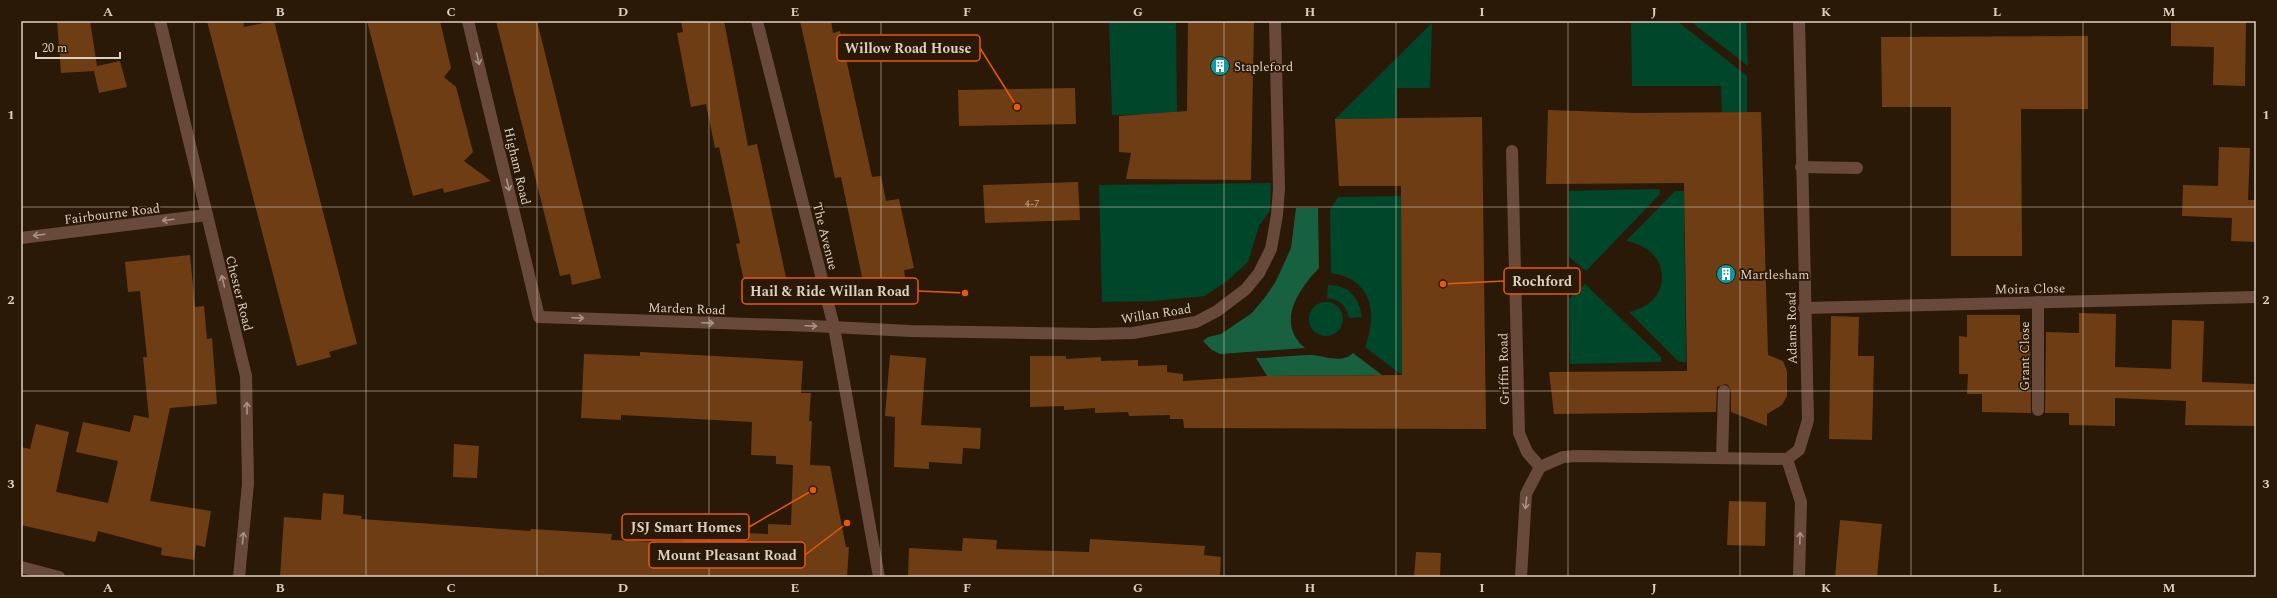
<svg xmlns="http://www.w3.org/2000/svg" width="2277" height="598" viewBox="0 0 2277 598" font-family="Spectral,serif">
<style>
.green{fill:#00462a}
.forest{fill:#176040}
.building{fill:#6f3d13}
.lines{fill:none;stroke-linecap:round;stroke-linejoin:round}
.lane{stroke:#69493a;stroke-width:12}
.street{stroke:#69493a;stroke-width:12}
.oneway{stroke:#a89386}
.grid{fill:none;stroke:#dcd0c4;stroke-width:1;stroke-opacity:0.55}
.labels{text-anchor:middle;stroke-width:3.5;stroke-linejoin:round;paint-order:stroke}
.number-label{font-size:11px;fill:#c1ab98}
.poi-label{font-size:13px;fill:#dcd0c4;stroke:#2b1907;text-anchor:start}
.street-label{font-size:13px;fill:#dcd0c4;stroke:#2b1907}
.leader{fill:none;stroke:#e8590c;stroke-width:1.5}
.callout-dot{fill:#e8590c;stroke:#2b1907;stroke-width:1.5}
.callout{fill:#2b1907;stroke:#e8590c;stroke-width:1.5}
.callout-label{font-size:14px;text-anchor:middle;font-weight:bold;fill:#dcd0c4}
.neatline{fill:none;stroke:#dcd0c4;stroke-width:1.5}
.grid-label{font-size:13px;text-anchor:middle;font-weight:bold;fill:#dcd0c4}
</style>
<rect width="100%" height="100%" fill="#2b1907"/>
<g class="green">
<polygon points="1109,21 1176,21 1177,114 1112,115"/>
<polygon points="1631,21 1677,21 1747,76 1747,112 1722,112 1721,86 1632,86"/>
<polygon points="1690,21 1746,21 1748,66"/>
<polygon points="1432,23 1430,88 1397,88 1397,118 1335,119"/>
<polygon points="1271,183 1270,211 1259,226 1248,262 1227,281 1205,296 1154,301 1102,302 1099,185"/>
<polygon points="1659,189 1660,194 1586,271 1569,257 1569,191"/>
<path d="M1675,191h9l2,171h-7l-50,-50c46,-9 43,-64 -3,-71z"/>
<path d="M1401,196l1,179 -37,-28c13,-34 7,-68 -34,-74l-1,-63 8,-13z"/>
<polygon points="1585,284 1661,357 1661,362 1570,364 1569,299"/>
<path d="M1328,285c21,0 31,12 34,32l-13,1c-2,-12 -10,-19 -22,-20z"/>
<circle cx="1326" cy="319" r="17"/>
</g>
<g class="forest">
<path d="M1296,208h22l1,60c-20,21 -44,55 -14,80l-85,6 -8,-4 -9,-9 5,-4 13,-3 31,-21 14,-17 10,-15 15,-33z"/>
<path d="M1353,353l29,22 -115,1 -11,-18c18,0 37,-3 56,-3 13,1 30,9 41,-2z"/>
</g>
<g class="building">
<polygon points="57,21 90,21 97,66 120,61 127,87 99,93 94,71 61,73"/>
<polygon points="207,21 243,21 244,27 274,21 357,344 329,352 331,357 297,366"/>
<polygon points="367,21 440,21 451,68 444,77 456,87 473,152 464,161 491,181 444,193 443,188 413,196"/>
<polygon points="496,21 537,21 601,278 572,285 570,274 560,276"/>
<polygon points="681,21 724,21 748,146 757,144 789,291 757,298 754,284 745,286 736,244 740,243 719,147 715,148 706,104 691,107 677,33 683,32"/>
<polygon points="800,21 831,21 833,33 840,31 872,177 881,176 886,201 899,199 914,268 904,270 906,284 865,291 841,177 835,178"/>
<polygon points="1188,21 1254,21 1251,180 1126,179 1131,153 1119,152 1119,116 1187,111"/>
<polygon points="2171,21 2246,21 2245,86 2213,85 2214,47 2171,46"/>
<polygon points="2088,36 2088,109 2021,109 2022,256 1951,256 1951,107 1882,107 1881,37"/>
<polygon points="1075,88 1076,124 959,126 958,90"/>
<polygon points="1548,110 1637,113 1761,112 1768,355 1783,361 1787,371 1787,396 1782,405 1767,414 1767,426 1731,412 1731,391 1728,385 1725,384 1717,387 1716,412 1554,414 1549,372 1687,371 1684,183 1546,184"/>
<polygon points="1482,117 1486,429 1184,428 1183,419 1170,419 1170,415 1129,416 1128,412 1095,413 1095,408 1064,410 1064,406 1030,407 1030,356 1066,356 1066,359 1101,357 1101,361 1138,360 1138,366 1167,365 1167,372 1183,374 1183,381 1267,376 1402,375 1401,186 1339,186 1335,119"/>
<polygon points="2219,147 2250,148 2248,200 2256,200 2256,242 2231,241 2232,218 2182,216 2183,185 2218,186"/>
<polygon points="1078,182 1080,220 985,223 983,185"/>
<polygon points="190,255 195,307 204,306 207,339 212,338 217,404 170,408 150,501 211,511 205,547 196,545 194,560 161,555 162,548 98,531 95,542 21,525 21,447 30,449 36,424 69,432 56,492 108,503 118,461 76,452 83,422 130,432 134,415 149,418 143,357 147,357 140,291 128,292 125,262"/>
<polygon points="2079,313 2116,314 2115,367 2171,369 2172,320 2204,321 2202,382 2256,384 2256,426 2185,425 2186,401 2115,398 2115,426 2069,425 2069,413 2045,413 2046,332 2079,333"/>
<polygon points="1967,315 2020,315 2020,332 2030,332 2031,413 1982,412 1982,394 1967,394 1968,374 1959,374 1959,336 1967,337"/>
<polygon points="1831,316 1859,317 1858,356 1874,356 1872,440 1829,439"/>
<polygon points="640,352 803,361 801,393 811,393 809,421 812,421 810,465 830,466 846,547 849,547 847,577 280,577 284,517 321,520 323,493 344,495 343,514 362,516 361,519 530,531 531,529 612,534 611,540 683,543 683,531 768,534 768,524 791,525 793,465 776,464 776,456 751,455 752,422 621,415 621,420 581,418 584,354 640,356"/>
<polygon points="890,355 926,358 921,425 981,428 980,449 963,448 962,464 929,462 929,469 894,467 895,417 885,416"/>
<polygon points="454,444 479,446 477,478 453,477"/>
<polygon points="1729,501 1766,502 1765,546 1727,545"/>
<polygon points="1840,520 1882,524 1877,577 1835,577"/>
<polygon points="963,538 997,540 996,549 1057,551 1089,552 1090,539 1205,546 1204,555 1221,557 1220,577 908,577 909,548 962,551"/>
<polygon points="1416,552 1441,553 1440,577 1414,577"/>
</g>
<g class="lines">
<g class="lane">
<polyline points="1801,167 1857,168"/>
<polyline points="1722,458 1724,391"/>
</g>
<g class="street">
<polyline points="160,21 246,376 248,484 239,577"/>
<polyline points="468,21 539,317 813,326 910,331 1094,334 1133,333 1196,322 1217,311 1246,289 1259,273 1271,249 1277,215 1279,189 1275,21"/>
<polyline points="757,21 834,327 879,577"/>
<polyline points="1512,151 1519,433 1527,452 1540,467"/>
<polyline points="21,238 207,215"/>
<polyline points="2038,302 2038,410"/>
<polyline points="1804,308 2256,297"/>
<polyline points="1787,459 1799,450 1808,420 1799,21"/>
<polyline points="1787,459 1801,502 1799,577"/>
<polyline points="1540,467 1563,457 1578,456 1787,459"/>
<polyline points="21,567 59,577"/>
<polyline points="1521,577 1526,494 1540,467"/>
</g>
</g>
<defs><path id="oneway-shaft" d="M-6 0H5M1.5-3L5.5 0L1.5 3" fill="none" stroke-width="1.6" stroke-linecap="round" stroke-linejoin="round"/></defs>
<g class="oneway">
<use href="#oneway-shaft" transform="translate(478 59) rotate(77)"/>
<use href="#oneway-shaft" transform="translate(508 185) rotate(77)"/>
<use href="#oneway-shaft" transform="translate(168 220) rotate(173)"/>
<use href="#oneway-shaft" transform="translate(39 235) rotate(173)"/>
<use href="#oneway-shaft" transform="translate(223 281) rotate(-104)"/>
<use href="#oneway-shaft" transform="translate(578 318) rotate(2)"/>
<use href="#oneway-shaft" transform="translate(708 323) rotate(2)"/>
<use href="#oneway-shaft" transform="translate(811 326) rotate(2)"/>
<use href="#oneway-shaft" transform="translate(247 408) rotate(-91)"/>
<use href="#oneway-shaft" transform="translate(1526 503) rotate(96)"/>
<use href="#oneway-shaft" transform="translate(243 538) rotate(-84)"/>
<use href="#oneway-shaft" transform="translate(1800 538) rotate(-88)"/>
</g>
<path class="grid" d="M194,21v556M366,21v556M537,21v556M709,21v556M881,21v556M1053,21v556M1224,21v556M1396,21v556M1568,21v556M1740,21v556M1911,21v556M2083,21v556M21,207h2235M21,391h2235"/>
<defs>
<symbol id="building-disc" viewBox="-11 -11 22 22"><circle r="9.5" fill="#0f9aa8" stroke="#2b1907"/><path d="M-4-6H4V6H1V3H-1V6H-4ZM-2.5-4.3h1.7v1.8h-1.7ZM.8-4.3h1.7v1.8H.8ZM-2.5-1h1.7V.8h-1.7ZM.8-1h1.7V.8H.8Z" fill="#fff"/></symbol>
</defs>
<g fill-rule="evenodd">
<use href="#building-disc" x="1209" y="55" width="22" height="22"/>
<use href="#building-disc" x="1715" y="263" width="22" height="22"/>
</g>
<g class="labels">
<g class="number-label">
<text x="1032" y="207">4-7</text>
</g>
<g class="poi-label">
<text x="1234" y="71">Stapleford</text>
<text x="1740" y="279">Martlesham</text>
</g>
<g class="street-label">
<text transform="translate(518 166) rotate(77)" y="5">Higham Road</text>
<text transform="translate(112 213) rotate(-7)" y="5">Fairbourne Road</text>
<text transform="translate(826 236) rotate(76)" y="5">The Avenue</text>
<text transform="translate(2030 288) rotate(-1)" y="5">Moira Close</text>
<text transform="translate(240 293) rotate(76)" y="5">Chester Road</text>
<text transform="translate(687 308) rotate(2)" y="5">Marden Road</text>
<text transform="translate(1156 313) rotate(-9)" y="5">Willan Road</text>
<text transform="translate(1791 328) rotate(-91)" y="5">Adams Road</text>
<text transform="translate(2024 356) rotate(-90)" y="5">Grant Close</text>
<text transform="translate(1503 369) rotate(-91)" y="5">Griffin Road</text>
</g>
</g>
<path class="leader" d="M1017 107L980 48M1443 284L1504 281M965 293L918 291M813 490L749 527M847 523L805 555"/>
<g class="callout-dot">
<circle cx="1017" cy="107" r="4"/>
<circle cx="1443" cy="284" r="4"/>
<circle cx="965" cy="293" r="4"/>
<circle cx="813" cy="490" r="4"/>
<circle cx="847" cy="523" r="4"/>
</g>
<g class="callout">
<rect x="837" y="35" width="143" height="26" rx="4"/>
<rect x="1504" y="268" width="76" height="26" rx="4"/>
<rect x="742" y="278" width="176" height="26" rx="4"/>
<rect x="622" y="514" width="127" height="26" rx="4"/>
<rect x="649" y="542" width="156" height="26" rx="4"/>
</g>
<g class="callout-label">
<text x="908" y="53">Willow Road House</text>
<text x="1542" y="286">Rochford</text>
<text x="830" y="296">Hail &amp; Ride Willan Road</text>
<text x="686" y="532">JSJ Smart Homes</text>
<text x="727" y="560">Mount Pleasant Road</text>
</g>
<rect width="2277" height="598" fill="none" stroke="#2b1907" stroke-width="44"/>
<path d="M36 52v6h84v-6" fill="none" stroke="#dcd0c4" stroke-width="2"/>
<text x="42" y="52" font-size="12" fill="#dcd0c4" stroke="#2b1907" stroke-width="3" paint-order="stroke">20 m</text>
<rect x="22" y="22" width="2233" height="554" class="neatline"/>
<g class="grid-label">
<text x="108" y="16">A</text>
<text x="280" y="16">B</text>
<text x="451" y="16">C</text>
<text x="623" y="16">D</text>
<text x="795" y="16">E</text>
<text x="967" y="16">F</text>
<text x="1138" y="16">G</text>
<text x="1310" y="16">H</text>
<text x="1482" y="16">I</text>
<text x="1654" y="16">J</text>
<text x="1826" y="16">K</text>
<text x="1997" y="16">L</text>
<text x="2169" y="16">M</text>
<text x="11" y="119">1</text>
<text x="2266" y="119">1</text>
<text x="11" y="304">2</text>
<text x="2266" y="304">2</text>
<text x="11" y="488">3</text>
<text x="2266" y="488">3</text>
<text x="108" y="592">A</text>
<text x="280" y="592">B</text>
<text x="451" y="592">C</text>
<text x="623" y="592">D</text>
<text x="795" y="592">E</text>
<text x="967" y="592">F</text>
<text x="1138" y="592">G</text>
<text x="1310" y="592">H</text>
<text x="1482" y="592">I</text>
<text x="1654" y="592">J</text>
<text x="1826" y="592">K</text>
<text x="1997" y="592">L</text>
<text x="2169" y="592">M</text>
</g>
</svg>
